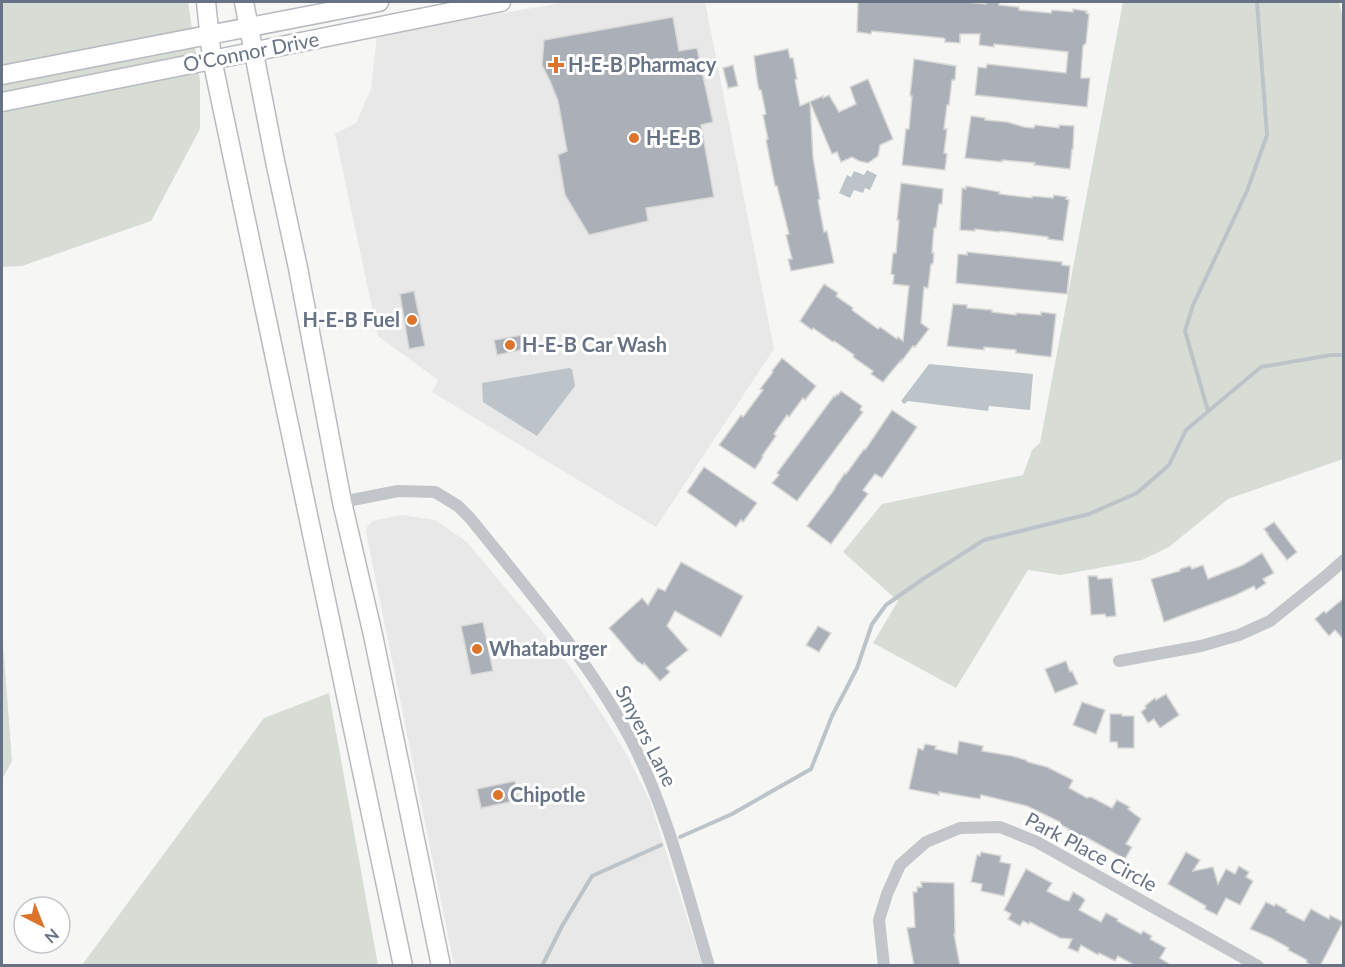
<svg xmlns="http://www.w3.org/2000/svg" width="1345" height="967" viewBox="0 0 1345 967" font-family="Lato,sans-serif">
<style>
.built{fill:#e7e8e7}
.green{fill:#d7ddd5}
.water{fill:#bcc4ca}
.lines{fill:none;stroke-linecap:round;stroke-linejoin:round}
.stream{stroke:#bcc4ca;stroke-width:4}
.building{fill:#abb0b8;stroke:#d8d8d6;stroke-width:1.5}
.secondary-casing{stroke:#b7bac0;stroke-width:21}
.minor{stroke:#c2c5c9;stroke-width:12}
.secondary{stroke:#fff;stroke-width:18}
.poi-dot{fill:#dd742d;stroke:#fff;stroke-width:2}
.labels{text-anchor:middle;stroke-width:6;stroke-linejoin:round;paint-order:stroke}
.street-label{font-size:20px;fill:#677284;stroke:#fff}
.poi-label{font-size:20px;font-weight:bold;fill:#677284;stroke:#fff;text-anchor:start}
</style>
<rect width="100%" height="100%" fill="#f6f7f4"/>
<g class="built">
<polygon points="568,2 705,2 774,349 656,527 432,392 438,380 378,336 335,134 356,123 371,89 377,35"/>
<polygon points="402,515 435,520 467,542 528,615 570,666 606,720 628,757 650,801 702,965 454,965 366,532 367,527 372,521"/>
</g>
<g class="green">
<polygon points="2,2 188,2 200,81 200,129 151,221 22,266 2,267"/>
<polygon points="1123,2 1339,2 1344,21 1343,459 1228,499 1169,547 1142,560 1061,575 1028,570 956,688 873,643 898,601 843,552 882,504 1023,475 1032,450 1040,443"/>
<polygon points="2,631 12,761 2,779"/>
<polygon points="329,693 378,965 82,965 264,718"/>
</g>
<g class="water">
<polygon points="867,170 877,175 870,190 865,188 863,193 854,190 850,198 839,193 847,175 851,177 854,171 864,175"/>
<polygon points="929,364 1033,374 1030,410 989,406 988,411 908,401 904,404 901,401"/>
<polygon points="569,368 572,369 575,386 537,436 483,402 482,383"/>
</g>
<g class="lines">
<g class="stream">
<polyline points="1208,411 1185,331 1193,305 1247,191 1267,135 1257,2"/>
<polyline points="680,837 732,814 811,769 832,716 857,668 872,624 886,605 923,579 984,540 1089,514 1137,493 1169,465 1186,430 1261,367 1331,355 1344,355"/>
<polyline points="542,966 562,926 592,876 661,845"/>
</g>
</g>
<g class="building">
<polygon points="858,2 966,2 986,4 986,2 999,2 999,5 1019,7 1019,10 1051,13 1052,10 1073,12 1073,9 1087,11 1086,13 1089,14 1086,43 1083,46 1081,74 1081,78 1090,78 1087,107 975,95 978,67 986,68 987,64 1066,73 1068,52 994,44 994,47 979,45 980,34 960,34 960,43 945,42 945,39 943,38 872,31 871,34 857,32"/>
<polygon points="673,17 679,51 697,48 713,122 701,125 714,197 646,208 648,221 589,235 565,195 558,155 567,151 558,101 550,81 542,65 544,40"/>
<polygon points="788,49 790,58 793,58 797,79 795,80 800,106 823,96 823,98 829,95 839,112 856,104 850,87 868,79 893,139 880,145 878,156 868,163 859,161 852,157 841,162 837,152 832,154 810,102 813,157 820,199 818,200 824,232 827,231 834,263 791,271 788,259 792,259 786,235 789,234 777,186 775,186 766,140 768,139 763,115 766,114 761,90 759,90 757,80 754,56"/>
<polygon points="914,59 956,66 955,80 952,80 949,105 947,105 944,129 947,129 944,153 947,154 945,170 902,165 906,129 909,129 912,96 910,96"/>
<polygon points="733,65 738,86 728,88 723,68"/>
<polygon points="971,116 985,118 985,120 1007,122 1024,127 1034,128 1035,125 1059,128 1059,125 1074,126 1073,149 1072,149 1070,169 1034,165 1035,163 1002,160 1002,162 965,158"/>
<polygon points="901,183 943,189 942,204 939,204 936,228 934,228 932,253 934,253 933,264 931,264 928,288 924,287 921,323 929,329 915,347 913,346 901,362 901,360 883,382 871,374 873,371 853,357 854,355 834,341 833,342 813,328 812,330 800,321 824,284 838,293 836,296 853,308 852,310 878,329 880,327 897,339 898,337 903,341 909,286 893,284 894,275 891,274 893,253 896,253 899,220 897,220"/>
<polygon points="966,186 1000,192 999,194 1032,198 1032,196 1053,198 1054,195 1067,197 1066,199 1069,200 1063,241 1048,239 1048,237 1000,231 999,232 975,229 975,231 960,230 962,188 966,189"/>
<polygon points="967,252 1062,262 1062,265 1070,266 1067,294 956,283 958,254 967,255"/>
<polygon points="414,291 425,346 409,349 400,294"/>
<polygon points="953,304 967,305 967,308 992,310 992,312 1016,315 1016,313 1041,315 1041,312 1056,314 1051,357 1016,353 1016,350 984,347 984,350 947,346"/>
<polygon points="522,335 525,349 497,355 494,340"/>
<polygon points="782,358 816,386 805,400 803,398 789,417 787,415 774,434 776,436 762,456 763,457 755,469 719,445 741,415 743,417 763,390 760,389 773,372 772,371"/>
<polygon points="841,391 862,406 860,410 863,412 797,501 772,483 779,475 777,473 834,396 835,397 837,394 838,395"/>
<polygon points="892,410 917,427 882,478 875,474 863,490 868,494 831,544 807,526 834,490 836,486 845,473 846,474 864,449 865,450"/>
<polygon points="704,467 757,503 743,522 741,520 736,527 687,492"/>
<polygon points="1274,522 1297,552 1287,560 1267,534 1268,534 1264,529"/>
<polygon points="1262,553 1274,573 1263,579 1266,583 1256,590 1254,586 1236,595 1164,622 1151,579 1180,571 1180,569 1190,566 1192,569 1203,565 1208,579 1243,565"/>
<polygon points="681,562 743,596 721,637 675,611 667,626 688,650 666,668 670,672 660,681 644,663 643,665 637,661 609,628 642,598 648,605 658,588 665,591"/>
<polygon points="1088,576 1097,576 1098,579 1112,578 1116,616 1106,617 1105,614 1091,615"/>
<polygon points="1344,598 1344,640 1335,630 1329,636 1315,619 1324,611 1326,613"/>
<polygon points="483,622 493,671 471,675 461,626"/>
<polygon points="818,626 831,633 819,652 806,645"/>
<polygon points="1066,661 1070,672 1072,671 1078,684 1055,693 1045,669"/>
<polygon points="1166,694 1179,715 1160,728 1154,719 1148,723 1141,712 1146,708 1145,706 1155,698 1156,700"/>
<polygon points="1082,702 1105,710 1096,734 1073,725"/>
<polygon points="1110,714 1122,714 1122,716 1134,716 1134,748 1118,748 1117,742 1110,742"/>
<polygon points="959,741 983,746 982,751 1012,756 1026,760 1028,762 1047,767 1073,780 1069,788 1087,798 1091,797 1112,808 1117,800 1130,807 1128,809 1141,819 1126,844 1132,847 1125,859 1086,837 1085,839 1068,830 1069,829 1059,824 1060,822 1027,806 981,795 980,799 939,792 939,795 909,789 918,748 923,750 925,744 936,746 935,749 957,754"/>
<polygon points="515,781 519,800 481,808 477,789"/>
<polygon points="981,852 1001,856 1000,862 1011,864 1004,896 981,891 982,884 971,882 977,855 980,856"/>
<polygon points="1186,852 1200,860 1193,871 1213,867 1218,884 1226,869 1235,874 1239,866 1249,872 1246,877 1253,881 1240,905 1226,898 1217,915 1205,909 1206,906 1168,884"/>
<polygon points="1026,869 1052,883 1047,891 1064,900 1069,901 1073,892 1082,897 1085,900 1079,910 1101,922 1106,913 1118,919 1117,921 1141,934 1143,931 1152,936 1150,939 1166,948 1160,958 1172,966 1136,966 1118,956 1115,961 1099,953 1098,955 1081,945 1078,952 1068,948 1072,939 1060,938 1030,922 1029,924 1023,921 1020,926 1008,919 1011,914 1004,910"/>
<polygon points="921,882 954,883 955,934 954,934 960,966 914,966 907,928 915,927 913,892 917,892 917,887 922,887"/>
<polygon points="1266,902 1274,906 1276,904 1287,910 1286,912 1304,921 1311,909 1329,919 1330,915 1343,922 1320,966 1312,966 1306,962 1307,960 1288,950 1289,948 1271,938 1250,929"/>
</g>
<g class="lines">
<defs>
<g id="secondary">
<polyline points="206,2 212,59 403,966"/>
<polyline points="244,2 275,161 298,268 342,502 373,635 441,966"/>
<polyline points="2,75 379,2"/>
<polyline points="2,102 501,2"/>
</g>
</defs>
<use href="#secondary" class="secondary-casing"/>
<g class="minor">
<path d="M342,502l56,-11 37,1 23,14 12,12c57,71 117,140 160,220 37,71 56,151 79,228"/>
<polyline points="1119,661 1201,646 1239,635 1270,621 1326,576 1344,560"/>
<polyline points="884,966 879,920 887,894 900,865 926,842 960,828 1000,827 1037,842 1258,966"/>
</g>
<use href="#secondary" class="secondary"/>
</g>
<g class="poi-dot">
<path d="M553 56h6v6h6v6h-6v6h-6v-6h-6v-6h6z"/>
<circle cx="634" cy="138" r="6"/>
<circle cx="412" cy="320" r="6"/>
<circle cx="510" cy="345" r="6"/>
<circle cx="477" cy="649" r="6"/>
<circle cx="498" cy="795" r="6"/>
</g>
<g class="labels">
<g class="street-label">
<text transform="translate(251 52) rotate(-11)" y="7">O'Connor Drive</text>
<text transform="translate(646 736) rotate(63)" y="7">Smyers Lane</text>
<text transform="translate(1091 852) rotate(28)" y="7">Park Place Circle</text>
</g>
<g class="poi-label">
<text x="568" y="72">H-E-B Pharmacy</text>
<text x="646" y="145">H-E-B</text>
<text x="400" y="327" text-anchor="end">H-E-B Fuel</text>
<text x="522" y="352">H-E-B Car Wash</text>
<text x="489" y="656">Whataburger</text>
<text x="510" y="802">Chipotle</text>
</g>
</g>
<rect width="1345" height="967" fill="none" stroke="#677284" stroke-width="6"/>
<g transform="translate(42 925) rotate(138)"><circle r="28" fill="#ffffff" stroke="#c2c7ce" stroke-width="1.5"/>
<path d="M0-4.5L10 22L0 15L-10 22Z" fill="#dd742d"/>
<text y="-9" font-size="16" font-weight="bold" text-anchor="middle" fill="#677284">N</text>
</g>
</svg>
